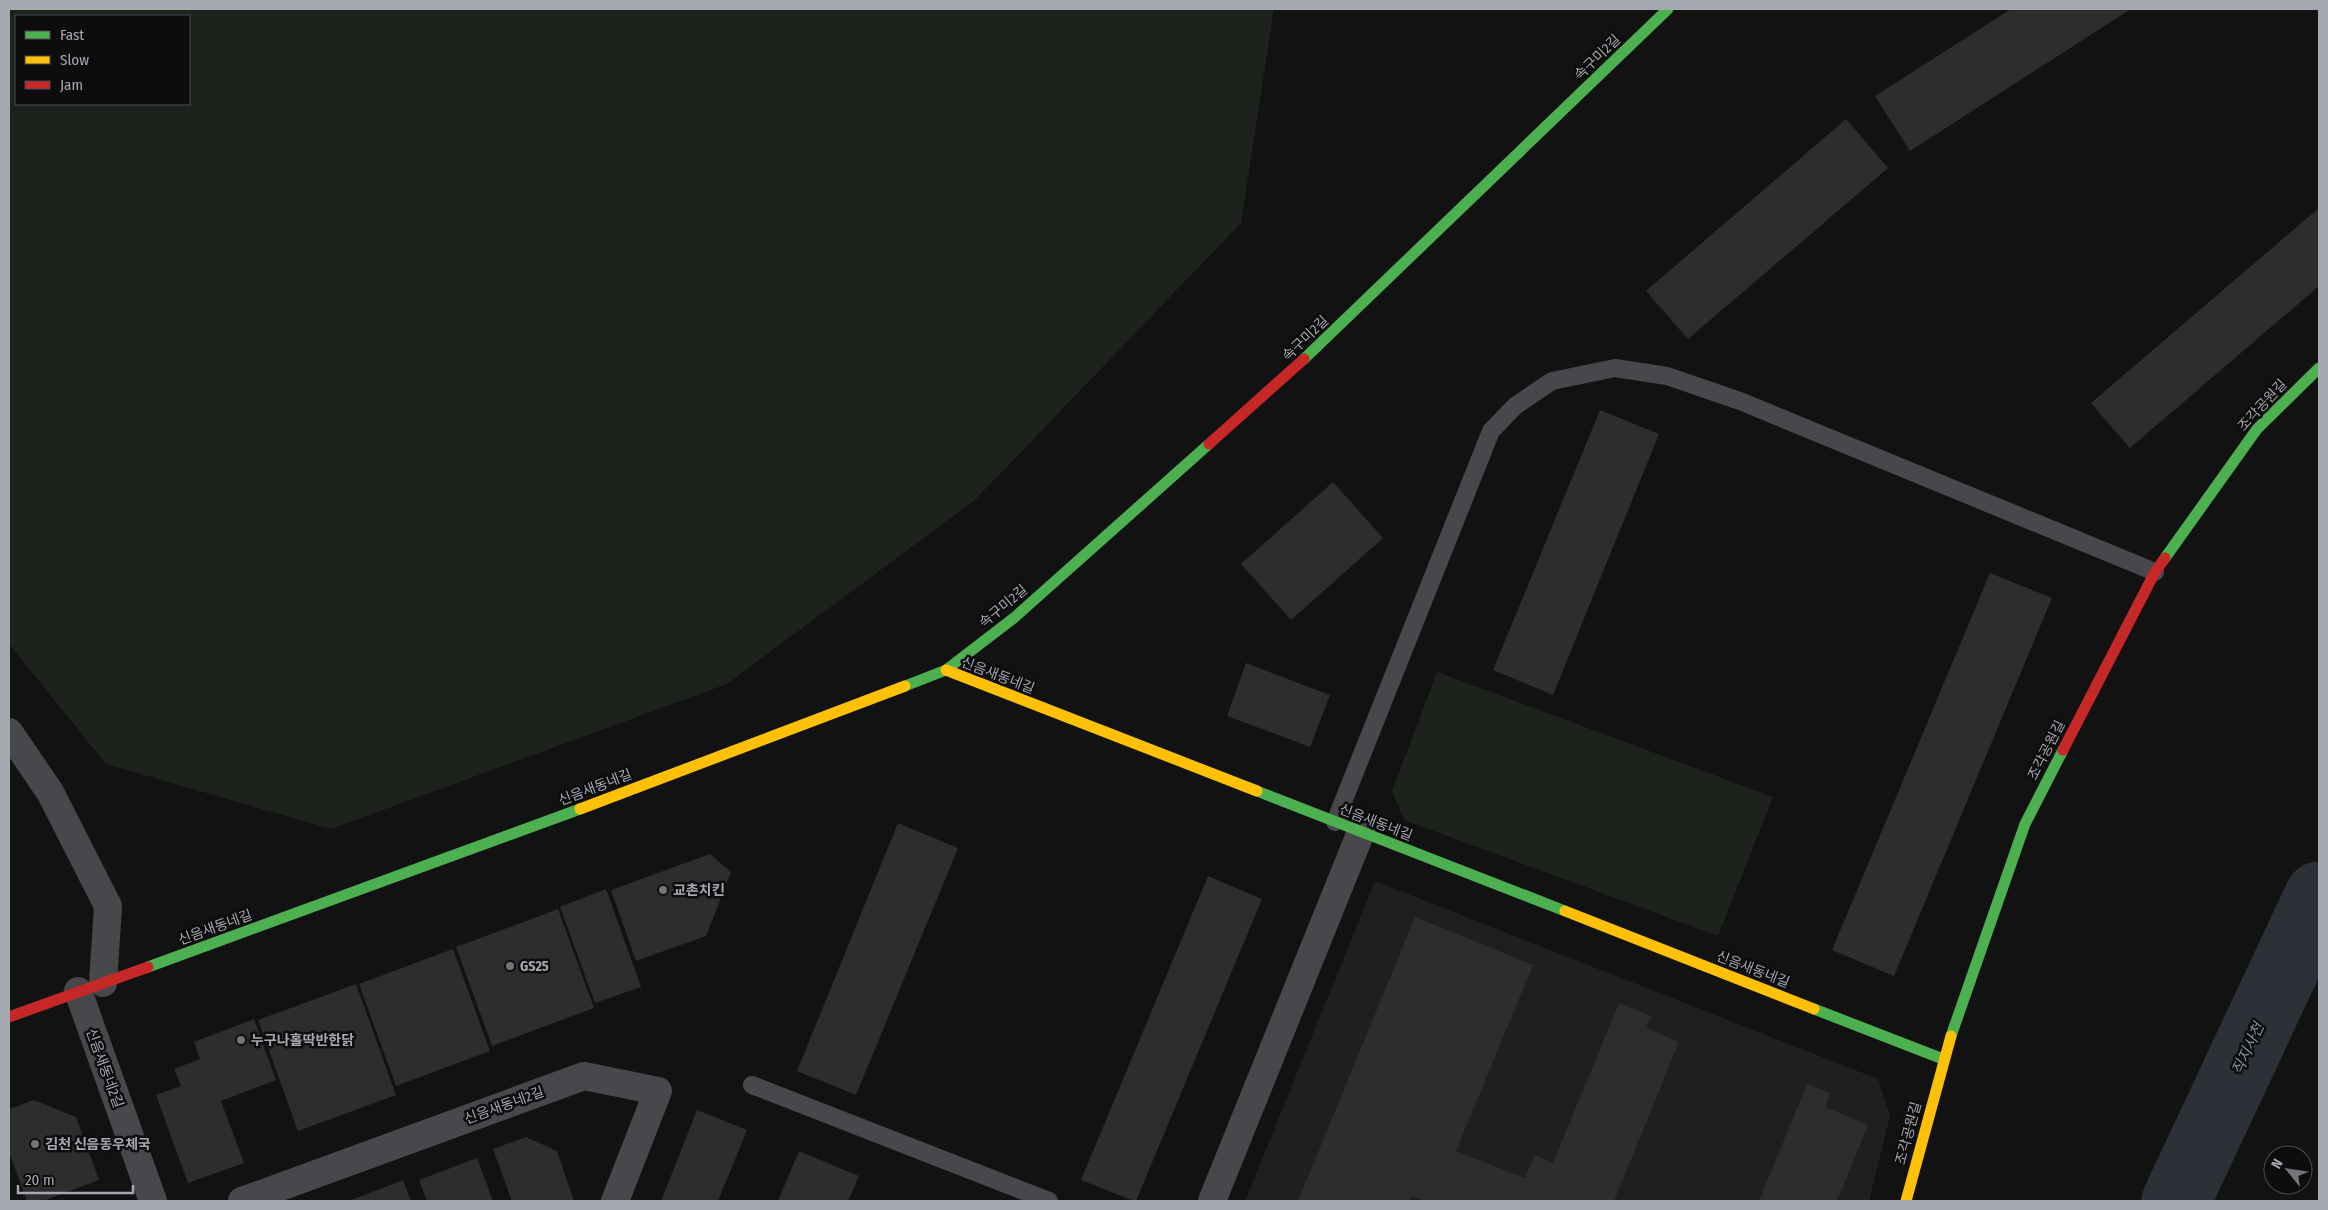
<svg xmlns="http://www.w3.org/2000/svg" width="2328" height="1210" viewBox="0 0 2328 1210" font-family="'Fira Sans Condensed','Noto Sans KR',sans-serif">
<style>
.built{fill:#1f1f21}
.green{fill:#1d221d;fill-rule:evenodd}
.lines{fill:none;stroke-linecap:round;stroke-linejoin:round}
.river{stroke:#2b3136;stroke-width:69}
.building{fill:#2d2d2e}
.lane{stroke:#47484b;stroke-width:18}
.street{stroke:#47484b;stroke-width:28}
.fast{stroke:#4caf50;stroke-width:11}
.slow{stroke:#ffc107;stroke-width:11}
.jam{stroke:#c62828;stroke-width:11}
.poi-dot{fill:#72747a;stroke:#0d0d0e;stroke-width:2}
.labels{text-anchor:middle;stroke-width:5;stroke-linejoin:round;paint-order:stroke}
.street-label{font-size:14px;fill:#a5a9b2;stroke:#0d0d0e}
.poi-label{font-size:14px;font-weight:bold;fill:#a5a9b2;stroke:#0d0d0e;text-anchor:start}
.water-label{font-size:15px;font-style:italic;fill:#7f98a9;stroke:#0d0d0e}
</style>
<rect width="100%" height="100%" fill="#121213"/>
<polygon class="built" points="1375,881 1878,1079 1890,1116 1869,1201 1245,1201"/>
<g class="green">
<path d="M9,9h1265l-33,214 -265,276 -249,185 -396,145 -225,-65 -97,-120zM16,16h173v88h-173z"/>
<polygon points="1437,672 1773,797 1718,936 1404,820 1392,791"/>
</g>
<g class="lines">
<polyline class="river" points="2176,1201 2319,896"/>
</g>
<g class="building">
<polygon points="2011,9 2131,9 1910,151 1875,96"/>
<polygon points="1846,119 1888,168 1688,339 1646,291"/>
<polygon points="2319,208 2319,286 2130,448 2091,403"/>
<polygon points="1600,410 1659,434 1553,695 1493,670"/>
<polygon points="1333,482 1383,538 1291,620 1241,564"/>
<polygon points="1990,573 2052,598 1894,976 1832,950"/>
<polygon points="1246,663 1330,695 1310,747 1227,716"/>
<polygon points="898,823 958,848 856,1095 797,1071"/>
<polygon points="710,854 731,872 706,936 636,961 611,890"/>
<polygon points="1208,876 1262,899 1136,1201 1134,1201 1081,1180"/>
<polygon points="606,889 641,987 595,1003 560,907"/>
<polygon points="558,909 594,1008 492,1046 456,947"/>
<polygon points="1415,917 1533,965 1456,1151 1525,1178 1535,1155 1553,1163 1619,1003 1651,1016 1646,1028 1679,1042 1614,1201 1425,1201 1412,1196 1410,1201 1298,1201"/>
<polygon points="453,949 490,1051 396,1086 359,984"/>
<polygon points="356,984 396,1095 298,1131 258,1020"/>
<polygon points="254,1019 276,1080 221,1101 244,1163 188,1183 156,1095 181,1086 174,1069 200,1059 194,1042"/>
<polygon points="1807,1084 1830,1093 1825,1107 1868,1125 1837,1201 1759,1201"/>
<polygon points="34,1100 76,1117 99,1180 43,1201 27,1201 9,1152 9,1109"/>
<polygon points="697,1110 747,1130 718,1201 661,1201"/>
<polygon points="526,1137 557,1151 574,1201 512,1201 493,1149"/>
<polygon points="799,1151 859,1176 848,1201 778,1201"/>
<polygon points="477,1158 493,1201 427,1201 419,1180"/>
<polygon points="403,1180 411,1201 349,1201"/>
</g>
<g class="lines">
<g class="lane">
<polyline points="1335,822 1491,431 1515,406 1552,381 1615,368 1667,376 1740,401 2155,572"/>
<polyline points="752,1085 1049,1201"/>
</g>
<g class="street">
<polyline points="9,732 50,792 108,906 103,983"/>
<polyline points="78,991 153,1201"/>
<polyline points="242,1201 584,1076 658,1091 615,1201"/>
<polyline points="1212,1201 1361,832"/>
</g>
<g class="fast">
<polyline points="1304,359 1668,9"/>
<polyline points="2165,558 2257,429 2319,368"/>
<polyline points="905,686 946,670 1015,617 1209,444"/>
<polyline points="1257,791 1565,911"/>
<polyline points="148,967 580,809"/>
<polyline points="1814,1009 1943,1059"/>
<polyline points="1951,1036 2025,824 2063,750"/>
</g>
<g class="slow">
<polyline points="946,670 1257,791"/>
<polyline points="580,809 905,686"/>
<polyline points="1565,911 1814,1009"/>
<polyline points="1906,1201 1951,1036"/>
</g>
<g class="jam">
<polyline points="1209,444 1304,359"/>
<polyline points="2063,750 2155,572 2165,558"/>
<polyline points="9,1017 148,967"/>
</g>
</g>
<g class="poi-dot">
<circle cx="663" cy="890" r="5"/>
<circle cx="510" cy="966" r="5"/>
<circle cx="241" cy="1040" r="5"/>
<circle cx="35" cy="1144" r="5"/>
</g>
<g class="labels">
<g class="street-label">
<text transform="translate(1597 57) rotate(-44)" y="5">속구미2길</text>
<text transform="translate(1305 338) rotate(-44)" y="5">속구미2길</text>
<text transform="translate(2262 405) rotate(-47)" y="5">조각공원길</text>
<text transform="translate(1003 606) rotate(-40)" y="5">속구미2길</text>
<text transform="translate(998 675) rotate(21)" y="5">신음새동네길</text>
<text transform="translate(2046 750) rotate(-63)" y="5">조각공원길</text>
<text transform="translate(595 787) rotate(-21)" y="5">신음새동네길</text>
<text transform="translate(1376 822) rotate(21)" y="5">신음새동네길</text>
<text transform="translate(215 927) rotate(-20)" y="5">신음새동네길</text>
<text transform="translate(1753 969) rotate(21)" y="5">신음새동네길</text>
<text transform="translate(105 1068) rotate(70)" y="5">신음새동네2길</text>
<text transform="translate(504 1105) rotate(-20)" y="5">신음새동네2길</text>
<text transform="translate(1908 1133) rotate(-75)" y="5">조각공원길</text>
</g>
<g class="poi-label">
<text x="673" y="895">교촌치킨</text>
<text x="520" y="971">GS25</text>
<text x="251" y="1045">누구나홀딱반한닭</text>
<text x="45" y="1149">김천 신음동우체국</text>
</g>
<g class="water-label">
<text transform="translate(2248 1049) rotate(-65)" y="5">직지사천</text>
</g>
</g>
<rect width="2328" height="1210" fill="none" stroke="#a5a9b2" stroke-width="20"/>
<rect x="15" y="15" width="175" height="90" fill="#0d0d0e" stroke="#4a4b50"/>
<rect x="25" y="31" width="25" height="8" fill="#4caf50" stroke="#4a4b50"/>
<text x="60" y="40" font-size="15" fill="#a5a9b2">Fast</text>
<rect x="25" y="56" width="25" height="8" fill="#ffc107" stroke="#4a4b50"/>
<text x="60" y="65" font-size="15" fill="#a5a9b2">Slow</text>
<rect x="25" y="81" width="25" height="8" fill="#c62828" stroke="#4a4b50"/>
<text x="60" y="90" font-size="15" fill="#a5a9b2">Jam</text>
<g transform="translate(2288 1170) rotate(300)"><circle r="24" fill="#0d0d0e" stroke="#4a4b50"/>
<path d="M0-4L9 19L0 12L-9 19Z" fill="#72747a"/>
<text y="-8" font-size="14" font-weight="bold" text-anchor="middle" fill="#a5a9b2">N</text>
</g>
<path d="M18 1185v8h115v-8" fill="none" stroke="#a5a9b2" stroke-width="2.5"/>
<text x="25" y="1185" font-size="15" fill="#a5a9b2" stroke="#0d0d0e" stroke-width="4" paint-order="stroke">20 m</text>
</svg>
